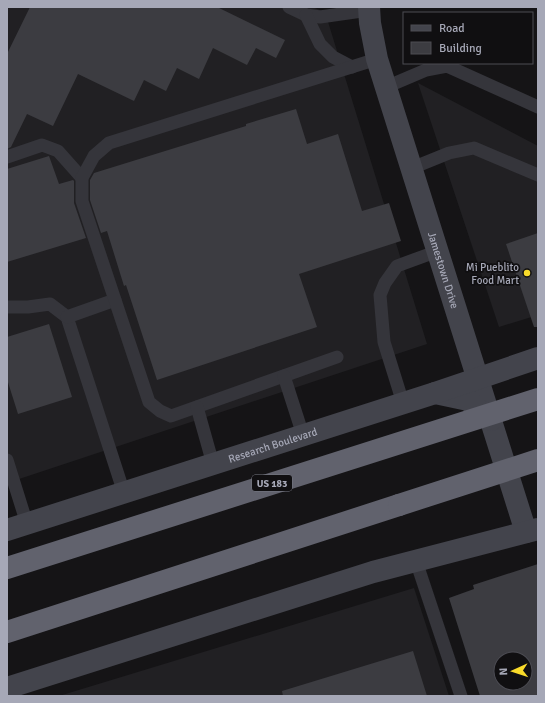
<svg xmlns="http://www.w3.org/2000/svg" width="545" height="703" viewBox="0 0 545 703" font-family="Signika,sans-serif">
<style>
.built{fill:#212023}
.building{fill:#3c3c41;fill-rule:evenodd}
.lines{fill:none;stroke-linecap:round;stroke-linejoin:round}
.lane{stroke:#35353b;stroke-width:13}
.secondary{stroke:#43444c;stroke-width:22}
.highway{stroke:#61626d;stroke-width:22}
.highway-bridge{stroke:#61626d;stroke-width:22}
.poi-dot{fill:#f9db2a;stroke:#100f11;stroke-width:1.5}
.labels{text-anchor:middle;stroke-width:3.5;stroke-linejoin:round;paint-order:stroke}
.shield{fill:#100f11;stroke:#797a85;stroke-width:1}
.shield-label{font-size:10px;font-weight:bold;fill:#a6a8b7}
.poi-label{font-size:11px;fill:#a6a8b7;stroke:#100f11;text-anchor:end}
.street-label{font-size:11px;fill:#a6a8b7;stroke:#100f11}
</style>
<rect width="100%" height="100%" fill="#151416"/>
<g class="built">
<polygon points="7,7 312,7 325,12 427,344 7,483"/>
<polygon points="418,83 538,146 538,315 499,327"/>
<polygon points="414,588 449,696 59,696"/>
</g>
<g class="building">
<polygon points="30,7 217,7 285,40 276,58 256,48 247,65 213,48 199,79 177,68 166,91 144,80 134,101 78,74 53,126 27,114 11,147 7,149 7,54"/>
<polygon points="296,109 307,144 338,134 362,211 389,203 401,241 299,274 317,327 157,380 126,285 124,286 107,231 101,233 90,200 90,180 94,173 246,126 246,124"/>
<polygon points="49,156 59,184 73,180 74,181 74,203 86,238 7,262 7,169"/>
<polygon points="538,233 538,327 534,327 506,244"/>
<polygon points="49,324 72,397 18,414 7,379 7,337"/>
<path d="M538,564v132h-58l-31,-98 25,-9 -1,-4zM501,659h24v24h-24z"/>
<polygon points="413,651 427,696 283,696 282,691"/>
</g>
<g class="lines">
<g class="lane">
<polyline points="289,7 306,15 320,17 369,10"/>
<polyline points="306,15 320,44 333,57 352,67"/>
<polyline points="386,87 426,70 447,66 538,107"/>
<polyline points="7,157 42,145 58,151 82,178"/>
<polyline points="412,168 449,153 474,148 538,175"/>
<polyline points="7,307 28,307 50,304 67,317 124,493"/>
<polyline points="67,317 115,300"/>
<polyline points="337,357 171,416 160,411 149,402 82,201 82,178 94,156 109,143 377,59"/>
<polyline points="284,376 303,435"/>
<polyline points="403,403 384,342 380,295 385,283 397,266 438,251"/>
<polyline points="197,407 213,464"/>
<polyline points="7,460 27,524"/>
<polyline points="416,561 461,696"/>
</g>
<g class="secondary">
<path id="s1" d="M369,7l1,16 7,36 149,473"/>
<polyline points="435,393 468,400 491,420"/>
<path id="s2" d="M7,530l428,-137 103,-35"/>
<polyline points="7,688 373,572 538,529"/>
</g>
<polyline class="highway" points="7,632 399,505"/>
<g class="highway-bridge">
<polyline points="399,505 538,460"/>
<polyline points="7,568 538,399"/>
</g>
</g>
<circle class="poi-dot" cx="527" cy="273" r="4"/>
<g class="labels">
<rect class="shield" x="252" y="475" width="40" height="16" rx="3"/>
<g class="shield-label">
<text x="272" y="487">US 183</text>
</g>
<g class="poi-label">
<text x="519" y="271">Mi Pueblito<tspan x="519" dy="13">Food Mart</tspan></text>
</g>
<g class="street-label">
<text dy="4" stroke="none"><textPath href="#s1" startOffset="274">Jamestown Drive</textPath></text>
<text dy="4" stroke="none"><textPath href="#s2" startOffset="279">Research Boulevard</textPath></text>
</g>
</g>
<rect width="545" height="703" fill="none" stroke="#a6a8b7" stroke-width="16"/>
<rect x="403" y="12" width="130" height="52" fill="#100f11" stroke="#4c4c53"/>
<rect x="411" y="25" width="20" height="6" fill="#43444c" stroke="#4c4c53"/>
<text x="439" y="32" font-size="12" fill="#a6a8b7">Road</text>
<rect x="411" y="42" width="20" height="12" fill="#3c3c41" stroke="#4c4c53"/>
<text x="439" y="52" font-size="12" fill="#a6a8b7">Building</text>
<g transform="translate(513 671) rotate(267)"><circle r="19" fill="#100f11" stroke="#4c4c53"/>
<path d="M0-3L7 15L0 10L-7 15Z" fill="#f9db2a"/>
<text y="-6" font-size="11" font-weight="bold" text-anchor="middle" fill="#a6a8b7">N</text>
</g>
</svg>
